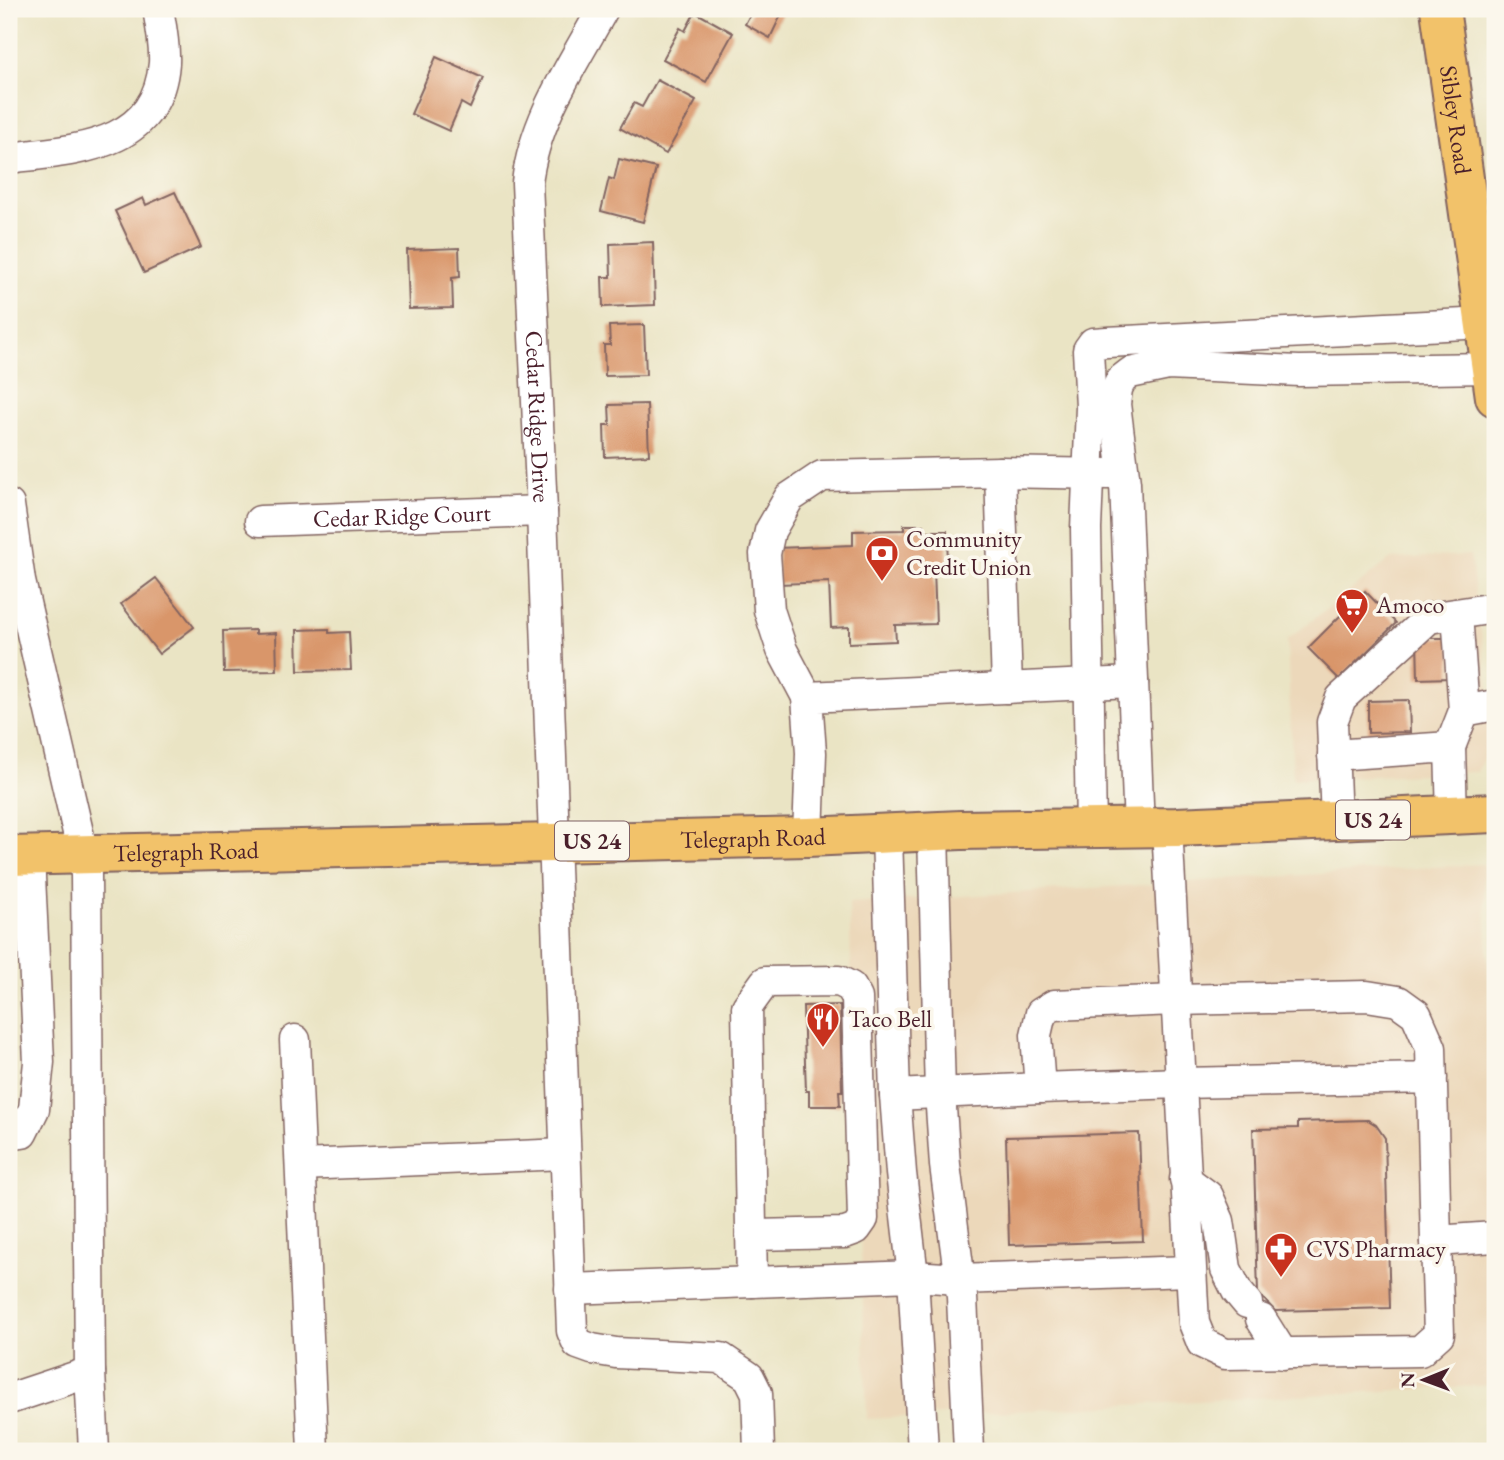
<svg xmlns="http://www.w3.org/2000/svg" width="1504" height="1460" viewBox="0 0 1504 1460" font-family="'EB Garamond',serif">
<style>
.built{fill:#ecd8ba}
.building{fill:#d9966a}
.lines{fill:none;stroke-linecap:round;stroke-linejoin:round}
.minor-casing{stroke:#826461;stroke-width:33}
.major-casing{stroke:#826461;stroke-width:42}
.minor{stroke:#fff;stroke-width:30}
.major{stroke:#f2c26a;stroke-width:38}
.labels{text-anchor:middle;stroke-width:7;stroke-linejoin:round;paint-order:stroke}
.shield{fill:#fbf7ec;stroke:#7f6065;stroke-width:2}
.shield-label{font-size:23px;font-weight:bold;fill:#4a1f2b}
.street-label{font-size:24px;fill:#4a1f2b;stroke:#fbf7ec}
.poi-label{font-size:24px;fill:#4a1f2b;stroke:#fbf7ec;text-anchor:start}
</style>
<rect width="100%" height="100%" fill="#fbf7ec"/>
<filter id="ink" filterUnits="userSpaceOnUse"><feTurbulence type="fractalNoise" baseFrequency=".0143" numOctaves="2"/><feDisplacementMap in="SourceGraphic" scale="14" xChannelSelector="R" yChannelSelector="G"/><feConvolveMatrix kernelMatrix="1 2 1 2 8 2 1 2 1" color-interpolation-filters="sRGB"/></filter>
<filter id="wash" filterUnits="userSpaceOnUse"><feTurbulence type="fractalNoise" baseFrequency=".00686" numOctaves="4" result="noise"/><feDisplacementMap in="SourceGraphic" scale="28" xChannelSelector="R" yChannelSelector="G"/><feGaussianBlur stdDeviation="1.57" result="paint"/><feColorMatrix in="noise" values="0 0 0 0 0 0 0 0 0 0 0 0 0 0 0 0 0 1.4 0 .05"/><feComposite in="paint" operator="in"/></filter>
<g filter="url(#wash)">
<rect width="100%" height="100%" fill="#eae4c4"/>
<g class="built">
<polygon points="1470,555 1495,733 1477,772 1293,779 1287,640 1391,559"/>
<polygon points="1483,864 1495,1116 1495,1385 867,1419 849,903"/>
</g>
<g id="blocks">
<g class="building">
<polygon points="753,9 775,9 782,13 770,38 745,24"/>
<polygon points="695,12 733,33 706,82 663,59 680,28 685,31"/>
<polygon points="436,57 483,78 470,108 461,103 449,131 411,114"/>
<polygon points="657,80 696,101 666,154 620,128 634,103 642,107"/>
<polygon points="619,159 656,168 643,222 601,211 609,178 614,180"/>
<polygon points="175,192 201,247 144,273 115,211 143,198 146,205"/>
<polygon points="653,242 655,305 603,307 602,277 611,277 610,244"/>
<polygon points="459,248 460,277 452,278 453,308 409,309 407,250"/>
<polygon points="644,325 646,375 605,376 604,345 610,345 609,326"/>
<polygon points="647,404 649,455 605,457 604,425 610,425 609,405"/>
<polygon points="904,525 923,525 923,531 947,531 948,568 934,569 936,624 895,625 896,641 849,643 849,627 831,628 829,582 778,584 777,548 853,545 853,531 904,530"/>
<polygon points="156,578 194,627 159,654 121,604"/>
<polygon points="1365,591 1396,623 1339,679 1308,648"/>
<polygon points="329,629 329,633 349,632 351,670 298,671 297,630"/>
<polygon points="255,630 255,634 276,633 277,671 224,672 223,631"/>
<polygon points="1417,638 1451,638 1451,678 1418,679"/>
<polygon points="1409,700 1410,732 1368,733 1368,701"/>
<polygon points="840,1005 842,1091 839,1091 840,1106 809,1106 809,1091 806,1091 803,1006"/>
<polygon points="1368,1120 1376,1125 1385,1138 1390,1308 1275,1311 1258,1293 1253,1129 1298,1128 1298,1122"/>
<polygon points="1139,1133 1143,1241 1009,1245 1006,1137"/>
</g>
</g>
</g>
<g filter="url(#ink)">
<use href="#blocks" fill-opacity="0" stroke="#826461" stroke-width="2"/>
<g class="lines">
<defs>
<g id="minor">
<path id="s1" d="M603,9c-30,55 -69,111 -76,174l15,328 30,820 6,13 14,5 24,4 105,5 28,19 8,16 2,58"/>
<path d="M9,158c64,-8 148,-9 155,-95 1,-18 -3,-37 -6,-54"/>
<polyline points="1000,472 1108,474"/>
<polyline points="9,505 20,581 83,854 86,875 90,1372"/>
<path id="s2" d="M260,521l282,-10"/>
<polyline points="807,697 782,650 769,610 765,554 770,531 789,498 822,476 1000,472 1007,688"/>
<polyline points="1464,711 1495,705"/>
<polyline points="1450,747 1464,711 1457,614"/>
<polyline points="1333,755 1450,747 1452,817"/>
<polyline points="1336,821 1332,722 1341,698 1429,618 1495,608"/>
<polyline points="1167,827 1194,1323 1202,1343 1225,1354 1420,1351 1439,1334 1436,1241"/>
<polyline points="1139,828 1125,483 1115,404 1117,389 1121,380 1130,373 1168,365 1299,371 1491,368"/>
<polyline points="1091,829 1086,529 1091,407 1088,350 1093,343 1107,342 1485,323"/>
<polyline points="933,832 940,1093 945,1165 962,1297 969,1451"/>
<polyline points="887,835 895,1095 901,1173 913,1276 923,1451"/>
<polyline points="808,837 811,753 807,697 1133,682"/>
<polyline points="295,1040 313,1451"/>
<polyline points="1432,1078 1180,1083 1040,1088 1036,1035 1041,1013 1054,1005 1176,1000 1367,996 1398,1001 1416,1014 1431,1048 1436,1241 1495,1237"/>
<polyline points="895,1095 1040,1088"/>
<polyline points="9,1135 22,1133 34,1109 39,1062 29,856"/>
<polyline points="301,1165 565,1154"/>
<polyline points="1185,1179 1208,1196 1219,1221 1226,1269 1237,1291 1247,1303"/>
<polyline points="751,1235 845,1233 856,1229 863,1219 857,998 851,987 839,981 765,982 747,1007 752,1282"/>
<polyline points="570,1289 913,1276 959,1279 1190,1271"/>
<polyline points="1261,1319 1283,1354"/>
<polyline points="9,1399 90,1372 94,1451"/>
</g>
<g id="major">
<path id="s3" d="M1440,9l55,388"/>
<path id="s4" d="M9,856l799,-19 153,-7 215,-3 319,-14"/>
</g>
</defs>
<use href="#minor" class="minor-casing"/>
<use href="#major" class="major-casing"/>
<use href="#minor" class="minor"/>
<use href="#major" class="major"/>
</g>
</g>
<defs>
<symbol id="bank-pin" viewBox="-11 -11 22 30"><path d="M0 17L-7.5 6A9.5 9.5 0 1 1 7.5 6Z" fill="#c8321e" stroke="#fbf7ec"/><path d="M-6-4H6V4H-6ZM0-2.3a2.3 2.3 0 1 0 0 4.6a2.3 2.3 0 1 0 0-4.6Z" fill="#fff"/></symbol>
<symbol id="supermarket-pin" viewBox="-11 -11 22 30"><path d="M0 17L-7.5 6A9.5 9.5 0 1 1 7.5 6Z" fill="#c8321e" stroke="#fbf7ec"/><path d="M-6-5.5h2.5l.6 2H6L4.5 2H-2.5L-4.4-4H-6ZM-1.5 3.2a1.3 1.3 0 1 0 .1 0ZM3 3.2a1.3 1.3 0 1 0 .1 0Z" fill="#fff"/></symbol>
<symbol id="restaurant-pin" viewBox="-11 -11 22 30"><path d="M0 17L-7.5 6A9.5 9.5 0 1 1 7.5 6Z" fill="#c8321e" stroke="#fbf7ec"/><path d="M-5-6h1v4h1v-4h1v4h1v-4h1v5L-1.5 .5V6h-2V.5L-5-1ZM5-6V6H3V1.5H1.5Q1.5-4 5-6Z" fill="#fff"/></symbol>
<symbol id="pharmacy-pin" viewBox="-11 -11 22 30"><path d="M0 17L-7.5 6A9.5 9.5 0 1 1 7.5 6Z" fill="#c8321e" stroke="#fbf7ec"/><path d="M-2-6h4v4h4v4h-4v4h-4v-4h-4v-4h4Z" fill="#fff"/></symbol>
</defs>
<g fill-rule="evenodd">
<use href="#bank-pin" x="863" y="534" width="38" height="52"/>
<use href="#supermarket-pin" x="1333" y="586" width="38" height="52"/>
<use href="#restaurant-pin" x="804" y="1000" width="38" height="52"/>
<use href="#pharmacy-pin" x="1262" y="1230" width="38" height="52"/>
</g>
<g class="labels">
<g class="shield">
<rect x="1336" y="800.5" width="74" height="39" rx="5"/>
<rect x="555" y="821.5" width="74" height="39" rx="5"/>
</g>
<g class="shield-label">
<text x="1373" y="828">US 24</text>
<text x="592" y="849">US 24</text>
</g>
<g class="street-label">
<text dy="8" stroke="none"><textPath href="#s3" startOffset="112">Sibley Road</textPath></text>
<text dy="8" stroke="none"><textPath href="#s1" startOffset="425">Cedar Ridge Drive</textPath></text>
<text dy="8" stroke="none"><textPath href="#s2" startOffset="142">Cedar Ridge Court</textPath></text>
<text dy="8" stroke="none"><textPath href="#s4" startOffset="744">Telegraph Road</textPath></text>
<text dy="8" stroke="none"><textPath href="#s4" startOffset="177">Telegraph Road</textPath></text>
</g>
<g class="poi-label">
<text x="906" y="547">Community<tspan x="906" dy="28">Credit Union</tspan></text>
<text x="1376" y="613">Amoco</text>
<text x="848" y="1027">Taco Bell</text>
<text x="1306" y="1257">CVS Pharmacy</text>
</g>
</g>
<rect width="1504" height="1460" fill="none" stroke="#fbf7ec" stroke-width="35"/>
<g transform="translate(1424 1380) rotate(269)" stroke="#fbf7ec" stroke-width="5" paint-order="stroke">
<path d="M0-5L12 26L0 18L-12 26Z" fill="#4a1f2b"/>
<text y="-10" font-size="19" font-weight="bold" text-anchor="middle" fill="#4a1f2b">N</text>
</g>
</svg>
